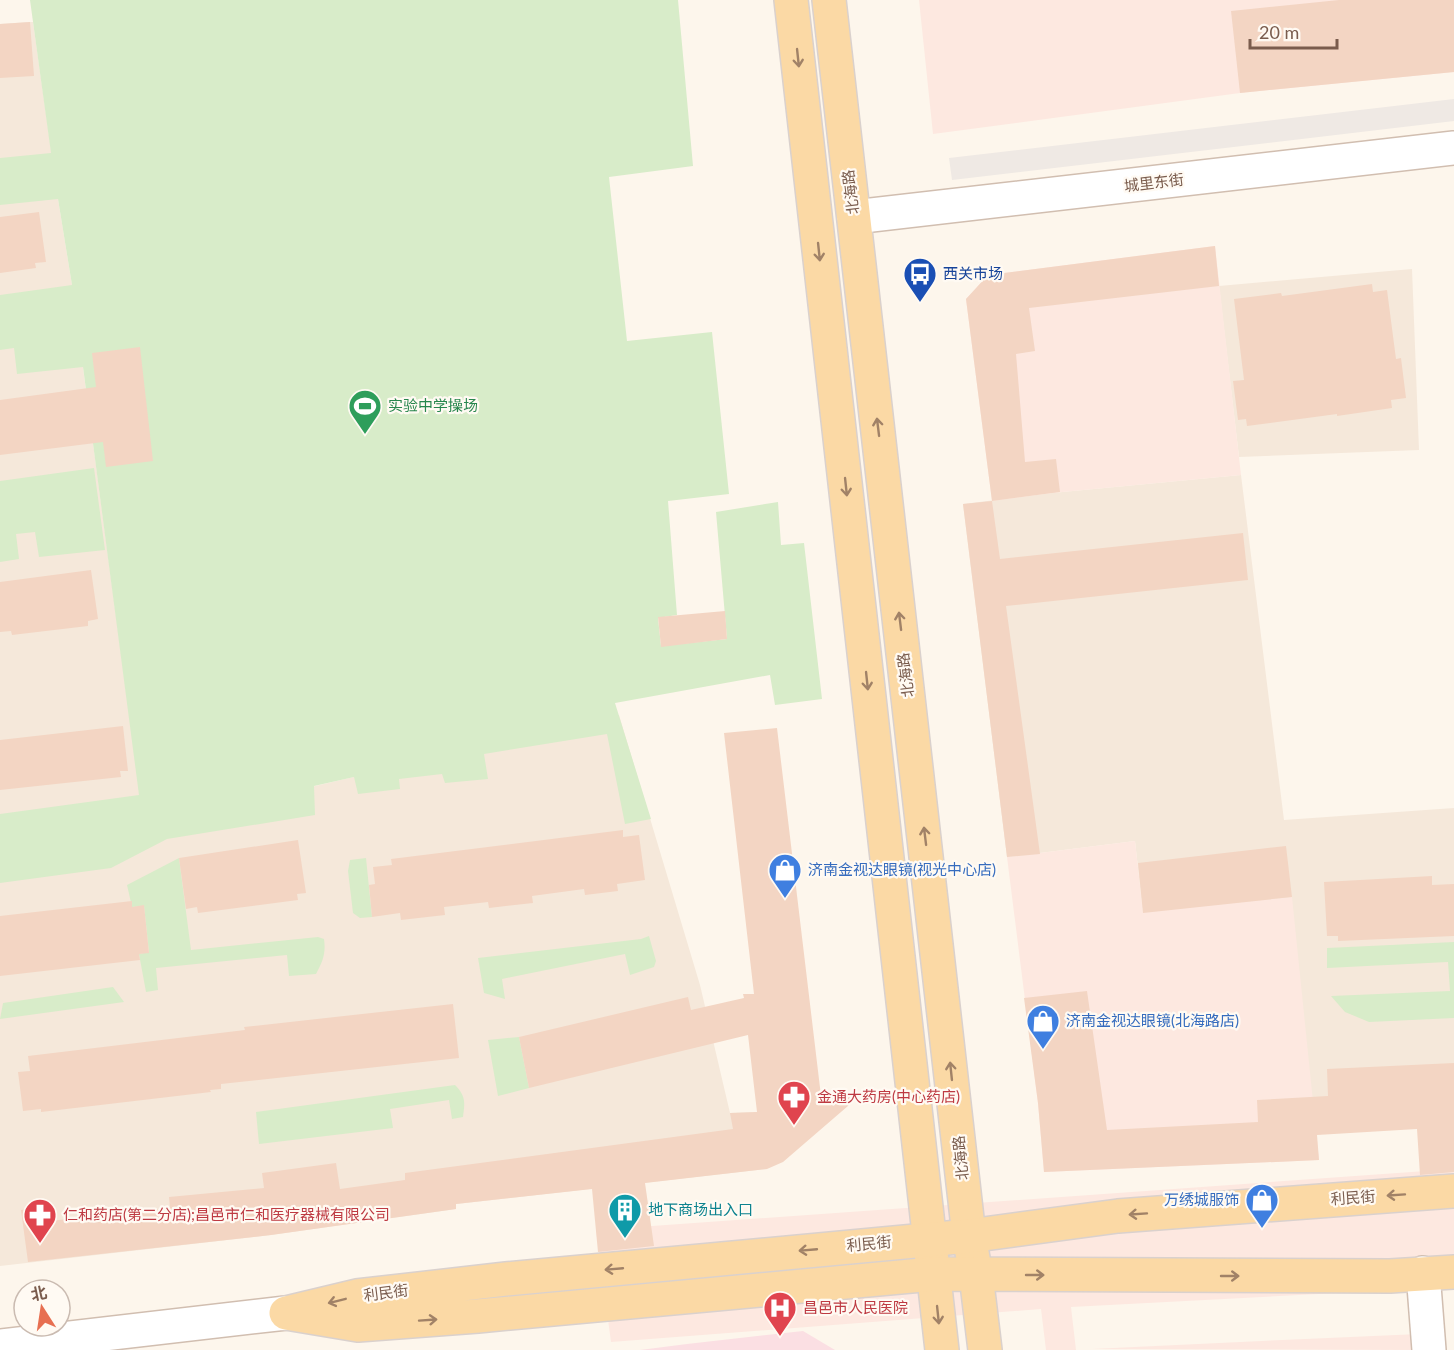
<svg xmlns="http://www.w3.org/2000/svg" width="1454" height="1350" viewBox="0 0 1454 1350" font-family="Lato,'Noto Sans SC',sans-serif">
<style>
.residential{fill:#f5e8da}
.commercial{fill:#fde8e0}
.industrial{fill:#efe9e4}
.medical{fill:#fbdfe3}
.green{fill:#d8ecc9}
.building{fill:#f3d5c3}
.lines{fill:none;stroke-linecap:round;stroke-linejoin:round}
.minor-casing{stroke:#d1beb0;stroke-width:36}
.major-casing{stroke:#dad1cd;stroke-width:36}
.minor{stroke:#fff;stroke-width:33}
.major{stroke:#fbd9a5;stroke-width:33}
.oneway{stroke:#a18267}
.labels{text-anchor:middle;stroke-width:4.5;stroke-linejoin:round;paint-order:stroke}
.street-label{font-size:15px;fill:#7a5c4d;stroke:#fffaf3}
.transit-label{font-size:15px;fill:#164399;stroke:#fffaf3;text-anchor:start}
.leisure-label{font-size:15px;fill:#27864d;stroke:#fffaf3;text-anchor:start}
.shop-label{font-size:15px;fill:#366cbe;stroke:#fffaf3;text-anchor:start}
.health-label{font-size:15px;fill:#be3a42;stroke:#fffaf3;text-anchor:start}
.culture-label{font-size:15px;fill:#0d838f;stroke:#fffaf3;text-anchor:start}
</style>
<rect width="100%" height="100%" fill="#fdf6ec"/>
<g class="residential">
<polygon points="30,22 33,22 58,199 72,285 144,826 619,715 700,985 730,1113 757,1112 767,1169 456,1204 456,1209 271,1235 0,1266 0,24"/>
<polygon points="1412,269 1419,450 1239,457 1219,286"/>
<polygon points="1241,475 1284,820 1454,808 1454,1126 1317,1134 1143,913 1135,841 1007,857 963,504 1052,493"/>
</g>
<g class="commercial">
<polygon points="919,0 1454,0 1454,72 1240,93 933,134"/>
<polygon points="1215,246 1241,475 1052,493 992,501 966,299 988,275"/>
<polygon points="1135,841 1143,912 1292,897 1319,1160 1044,1172 1038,1103 1007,857"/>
<polygon points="1454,1169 1454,1287 1071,1307 1076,1350 1046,1350 1041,1309 611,1342 596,1230"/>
<polygon points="1419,1334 1420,1350 1092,1349 1282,1340"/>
</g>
<polygon class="industrial" points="1454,99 1454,121 952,180 949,158"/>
<polygon class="medical" points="803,1331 835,1350 640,1350 687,1344"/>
<g class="green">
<polygon points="30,0 678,0 693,166 609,177 627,341 712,332 729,494 668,501 677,615 658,618 661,646 727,639 716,512 778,502 781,545 804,543 822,699 775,705 770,675 615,703 651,819 625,824 607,734 484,754 488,779 445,783 442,774 399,779 400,789 358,794 354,777 314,786 315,815 167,839 111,868 0,883 0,814 139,795 83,367 17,374 14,348 0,350 0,295 72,285 58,199 0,205 0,158 51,153"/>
<polygon points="94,468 105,550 39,557 35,532 16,534 19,559 0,562 0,481"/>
<path d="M179,858l12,92 127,-13 6,2c2,14 -1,22 -8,35l-27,2 -2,-21 -131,13 2,22 -12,2 -7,-38 10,-2 -5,-46 -12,1 -5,-22z"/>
<polygon points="366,858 372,917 360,918 353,913 348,871 350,860"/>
<polygon points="649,936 656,961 654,967 630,975 625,954 502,979 505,999 484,993 478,958 641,939"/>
<polygon points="1454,942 1454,1018 1369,1022 1345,1012 1331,996 1450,991 1448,962 1327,968 1327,948"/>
<polygon points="113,987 124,1002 0,1019 3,1003"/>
<polygon points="519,1037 529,1088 498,1096 488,1040"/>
<path d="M455,1085c11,11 10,18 8,32l-11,2 -3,-19 -59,9 3,19 -134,16 -3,-32z"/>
</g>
<g class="building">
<polygon points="1339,0 1454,0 1454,72 1240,93 1231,11"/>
<polygon points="30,22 34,76 0,78 0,24"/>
<polygon points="39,212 46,262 35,263 36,268 0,273 0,217"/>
<polygon points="1215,246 1219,286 1029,308 1035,351 1016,354 1025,462 1056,459 1060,492 992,501 966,299 988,275"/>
<polygon points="1372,284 1373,292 1387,290 1396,359 1401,358 1406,398 1391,400 1392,408 1337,416 1337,414 1247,426 1246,419 1238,420 1233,381 1244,380 1234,299 1281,293 1282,296"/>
<polygon points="140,347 153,461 106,467 103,442 0,455 0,400 96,387 92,353"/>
<polygon points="992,501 1000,559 1243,533 1248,580 1006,606 1040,854 1007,857 963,504"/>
<polygon points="91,570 98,619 88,621 88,626 12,635 11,631 0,632 0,582"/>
<polygon points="725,611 727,639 661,647 658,617"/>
<polygon points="123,726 128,771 120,771 121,777 0,790 0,740"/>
<polygon points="777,728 821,1096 863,1093 783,1162 767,1169 645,1183 654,1246 598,1252 592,1189 456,1204 456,1209 271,1235 28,1262 21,1210 48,1207 49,1221 170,1208 169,1197 264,1188 262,1173 336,1163 340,1189 405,1180 405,1173 733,1129 730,1113 757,1112 748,1035 529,1088 519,1037 688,997 691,1010 744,998 743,994 754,994 724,733"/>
<polygon points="623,830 623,837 639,835 645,880 617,884 618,891 585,895 584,889 532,896 533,903 489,908 488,902 444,907 445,915 401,920 400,913 372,917 369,885 375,884 373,867 392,865 391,859"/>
<polygon points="298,840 306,893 297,894 298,900 198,913 197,907 186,909 179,858"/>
<polygon points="1286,846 1292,897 1143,913 1138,863"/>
<polygon points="1432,876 1432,885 1454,884 1454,936 1338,941 1338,936 1327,936 1324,882"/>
<polygon points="132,901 132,907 144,905 149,953 139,954 140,960 0,976 0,916"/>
<polygon points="1087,991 1107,1130 1258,1122 1257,1100 1328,1096 1327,1069 1454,1063 1454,1172 1420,1175 1417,1129 1317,1135 1319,1160 1044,1172 1038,1103 1024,998"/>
<polygon points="453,1004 459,1058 221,1084 221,1089 210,1090 211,1092 41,1112 41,1109 23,1111 18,1072 30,1071 28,1056 245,1030 244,1027"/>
</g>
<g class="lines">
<defs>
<g id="minor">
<polyline points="854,217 1454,148"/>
<polyline points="1423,1273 1429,1350"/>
<polyline points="0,1346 286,1313"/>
</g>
<g id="major">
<polyline points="791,0 942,1350"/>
<polyline points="829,0 969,1236 976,1275 985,1350"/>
<polyline points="1454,1191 1118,1216 969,1236 506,1279 357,1296 286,1313 358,1325 478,1316 933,1274 1390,1276 1454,1272"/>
</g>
</defs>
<use href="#minor" class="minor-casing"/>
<use href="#major" class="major-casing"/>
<use href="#minor" class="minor"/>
<use href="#major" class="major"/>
</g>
<defs><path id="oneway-shaft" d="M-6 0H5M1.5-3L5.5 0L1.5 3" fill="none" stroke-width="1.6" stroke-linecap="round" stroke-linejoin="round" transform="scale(1.5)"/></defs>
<g class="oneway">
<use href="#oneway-shaft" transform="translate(798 58) rotate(84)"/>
<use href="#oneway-shaft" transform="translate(819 252) rotate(84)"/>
<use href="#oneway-shaft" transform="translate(878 427) rotate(-97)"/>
<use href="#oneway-shaft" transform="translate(846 487) rotate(84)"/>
<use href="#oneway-shaft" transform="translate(900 621) rotate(-97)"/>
<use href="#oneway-shaft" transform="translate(867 681) rotate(84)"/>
<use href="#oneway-shaft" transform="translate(925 836) rotate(-97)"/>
<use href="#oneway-shaft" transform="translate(951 1071) rotate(-96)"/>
<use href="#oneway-shaft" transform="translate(1396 1195) rotate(176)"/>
<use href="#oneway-shaft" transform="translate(1138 1214) rotate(176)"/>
<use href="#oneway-shaft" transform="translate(808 1250) rotate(175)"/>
<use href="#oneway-shaft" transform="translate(614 1269) rotate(175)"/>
<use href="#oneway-shaft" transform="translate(1035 1275)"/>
<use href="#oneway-shaft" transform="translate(1230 1276)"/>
<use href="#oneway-shaft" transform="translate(337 1301) rotate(166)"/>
<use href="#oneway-shaft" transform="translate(938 1315) rotate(84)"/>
<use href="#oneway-shaft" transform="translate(428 1320) rotate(-4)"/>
</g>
<defs>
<symbol id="bus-pin" viewBox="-11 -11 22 30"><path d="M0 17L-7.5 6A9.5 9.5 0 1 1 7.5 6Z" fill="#1a4fb4" stroke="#fffaf3"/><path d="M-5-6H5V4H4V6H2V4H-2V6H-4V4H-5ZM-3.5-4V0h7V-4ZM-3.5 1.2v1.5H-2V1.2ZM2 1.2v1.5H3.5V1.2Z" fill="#fff"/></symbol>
<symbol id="stadium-pin" viewBox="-11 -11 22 30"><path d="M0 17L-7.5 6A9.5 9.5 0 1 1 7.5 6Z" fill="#2e9e5b" stroke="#fffaf3"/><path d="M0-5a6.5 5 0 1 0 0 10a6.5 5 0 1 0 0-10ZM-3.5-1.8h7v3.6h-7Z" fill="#fff"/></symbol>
<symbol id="shop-pin" viewBox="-11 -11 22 30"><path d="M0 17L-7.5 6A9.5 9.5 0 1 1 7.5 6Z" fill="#3f7fe0" stroke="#fffaf3"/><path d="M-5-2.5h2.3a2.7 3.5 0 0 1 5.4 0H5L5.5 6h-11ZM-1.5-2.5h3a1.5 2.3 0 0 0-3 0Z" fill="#fff"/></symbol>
<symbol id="pharmacy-pin" viewBox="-11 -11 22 30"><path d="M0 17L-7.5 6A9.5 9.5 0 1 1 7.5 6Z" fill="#e0444e" stroke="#fffaf3"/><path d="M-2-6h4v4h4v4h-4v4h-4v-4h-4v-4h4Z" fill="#fff"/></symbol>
<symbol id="building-pin" viewBox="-11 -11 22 30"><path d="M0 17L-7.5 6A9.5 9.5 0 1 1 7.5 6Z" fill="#0f9aa8" stroke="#fffaf3"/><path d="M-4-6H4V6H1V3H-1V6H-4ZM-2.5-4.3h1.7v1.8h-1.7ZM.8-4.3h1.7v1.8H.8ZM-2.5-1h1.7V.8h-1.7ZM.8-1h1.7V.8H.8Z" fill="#fff"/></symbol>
<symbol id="hospital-pin" viewBox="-11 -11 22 30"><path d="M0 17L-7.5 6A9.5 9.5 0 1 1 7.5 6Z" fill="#e0444e" stroke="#fffaf3"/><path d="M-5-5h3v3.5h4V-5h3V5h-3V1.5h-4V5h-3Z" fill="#fff"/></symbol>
</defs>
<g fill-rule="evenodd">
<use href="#bus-pin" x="901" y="255" width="38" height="52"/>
<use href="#stadium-pin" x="346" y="387" width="38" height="52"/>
<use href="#shop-pin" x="766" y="851" width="38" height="52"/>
<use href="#shop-pin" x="1024" y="1002" width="38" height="52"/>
<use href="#pharmacy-pin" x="775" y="1078" width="38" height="52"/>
<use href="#shop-pin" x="1243" y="1181" width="38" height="52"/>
<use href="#building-pin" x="606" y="1191" width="38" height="52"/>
<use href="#pharmacy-pin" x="21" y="1196" width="38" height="52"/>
<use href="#hospital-pin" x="761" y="1289" width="38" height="52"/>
</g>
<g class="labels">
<g class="street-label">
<text transform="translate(1154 183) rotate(-7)" y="5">城里东街</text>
<text transform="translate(851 192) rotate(-97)" y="5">北海路</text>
<text transform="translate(906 675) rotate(-97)" y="5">北海路</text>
<text transform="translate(961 1158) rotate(-96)" y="5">北海路</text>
<text transform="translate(1353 1198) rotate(-4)" y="5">利民街</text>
<text transform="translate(869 1244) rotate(-5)" y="5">利民街</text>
<text transform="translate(386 1293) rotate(-7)" y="5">利民街</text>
</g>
<g class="transit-label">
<text x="943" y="279">西关市场</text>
</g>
<g class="leisure-label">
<text x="388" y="411">实验中学操场</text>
</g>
<g class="shop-label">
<text x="808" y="875">济南金视达眼镜(视光中心店)</text>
<text x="1066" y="1026">济南金视达眼镜(北海路店)</text>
<text x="1239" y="1205" text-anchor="end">万绣城服饰</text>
</g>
<g class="health-label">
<text x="817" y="1102">金通大药房(中心药店)</text>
<text x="63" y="1220">仁和药店(第二分店);昌邑市仁和医疗器械有限公司</text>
<text x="803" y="1313">昌邑市人民医院</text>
</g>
<g class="culture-label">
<text x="648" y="1215">地下商场出入口</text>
</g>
</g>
<g transform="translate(42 1308) rotate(348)"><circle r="28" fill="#fffaf3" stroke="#cabbb1" stroke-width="1.5"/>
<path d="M0-4.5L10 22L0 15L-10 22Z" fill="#e76f51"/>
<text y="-9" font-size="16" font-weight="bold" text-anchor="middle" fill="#7a5c4d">北</text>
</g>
<path d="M1250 39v9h87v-9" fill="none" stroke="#7a5c4d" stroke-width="3"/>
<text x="1259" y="39" font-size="18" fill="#7a5c4d" stroke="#fffaf3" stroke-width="4.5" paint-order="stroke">20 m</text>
</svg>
